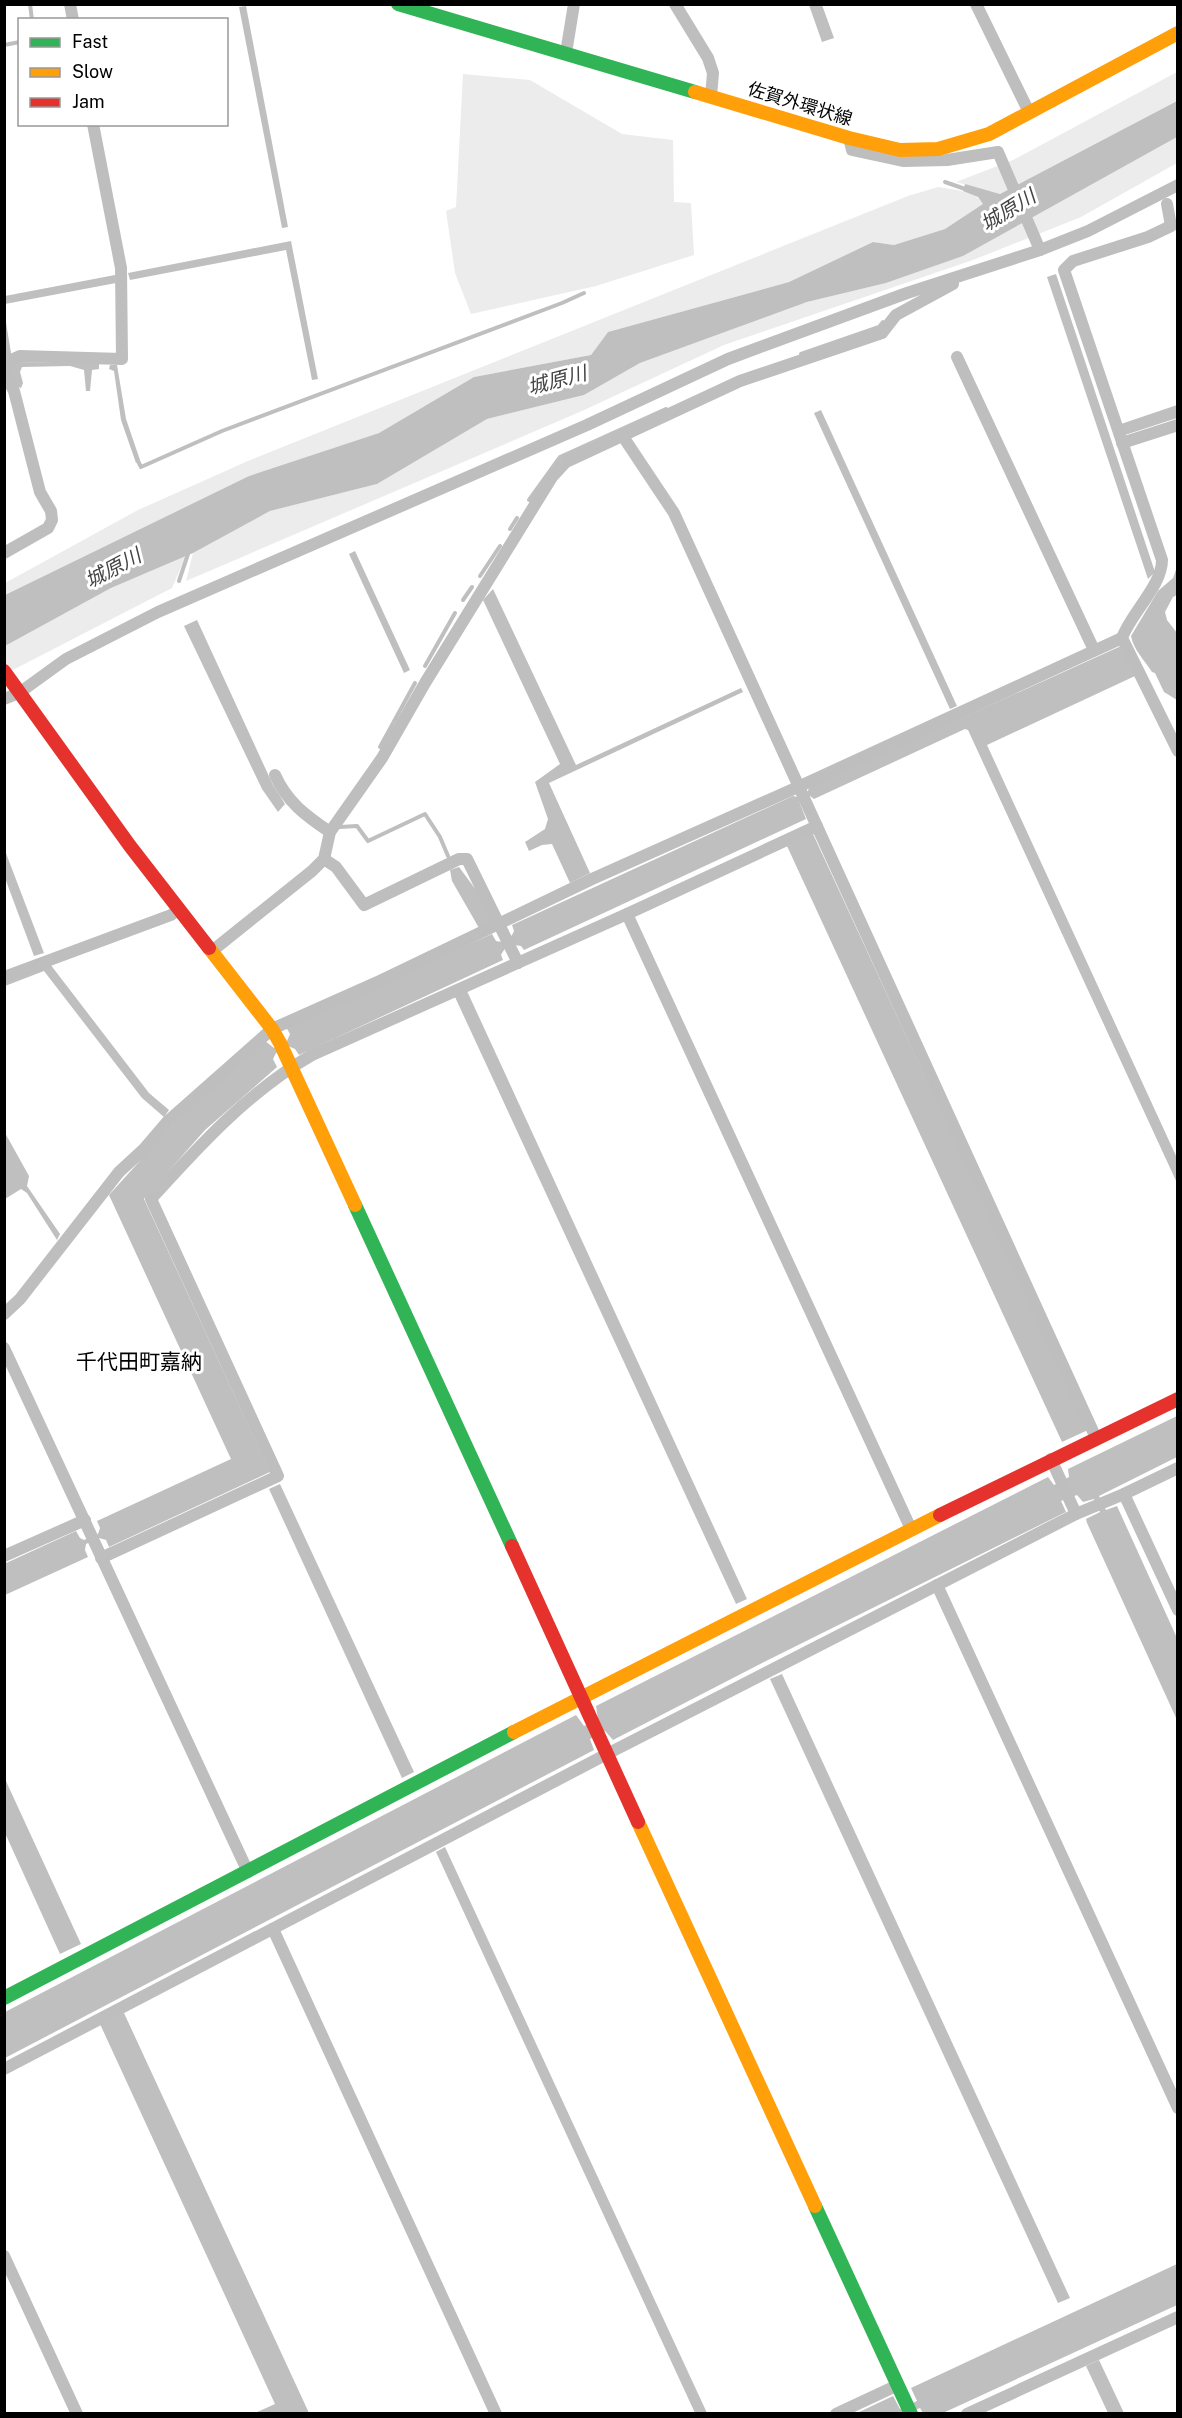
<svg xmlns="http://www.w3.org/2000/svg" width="1182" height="2418" viewBox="0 0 1182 2418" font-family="'Public Sans','Noto Sans JP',sans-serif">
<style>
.green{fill:#ececec}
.water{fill:#bfbfbf}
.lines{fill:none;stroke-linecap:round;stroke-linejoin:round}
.stream{stroke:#bfbfbf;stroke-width:4}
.street{stroke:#bebebe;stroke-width:12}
.fast{stroke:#30b455;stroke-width:14}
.slow{stroke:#ff9f0a;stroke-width:14}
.jam{stroke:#e5322d;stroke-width:14}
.labels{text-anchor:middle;stroke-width:6;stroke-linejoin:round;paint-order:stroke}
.street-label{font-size:18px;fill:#000;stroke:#fff}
.water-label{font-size:20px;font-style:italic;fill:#444;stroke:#fff}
.quarter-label{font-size:21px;fill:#000;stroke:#fff}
</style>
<rect width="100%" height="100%" fill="#fff"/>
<g class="green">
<polygon points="1177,72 1177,101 1000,194 956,182 1013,160"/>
<polygon points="463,74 530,80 622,134 673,140 674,202 691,203 694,255 596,286 471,314 455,273 446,211 456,207"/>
<polygon points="1177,137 1177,163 1081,217 973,260 724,345 582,411 186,581 193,553 270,511 377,484 487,419 584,395 640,363 807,302 886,283 963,256"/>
<path d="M938,187c17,3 35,3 46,17l-39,25 -51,16 -21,-3 -84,40 -181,50 -17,23 -117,22 -95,56 -130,43 -244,119v-12l133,-73 110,-49 660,-265z"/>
<polygon points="186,556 172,588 5,674 5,646 111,588"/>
</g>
<g class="water">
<polygon points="809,5 822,5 834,38 822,42"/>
<polygon points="246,6 288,227 282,228 239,7"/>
<polygon points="1177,101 1177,137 963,256 886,283 807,302 640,363 584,395 487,419 377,484 270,511 193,553 111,588 5,646 5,595 249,476 379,433 474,377 591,355 608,332 789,282 873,242 894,245 945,229 983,204 978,197 963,191 965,184 1000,194"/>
<polygon points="291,241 318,379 312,380 286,250 130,280 128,273"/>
<polygon points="1056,274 1155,572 1148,579 1047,277"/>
<polygon points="115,275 116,283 5,304 5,296"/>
<polygon points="4,310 11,353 14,362 99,363 99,369 92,370 90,391 86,391 84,370 70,366 22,367 20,372 23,383 21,388 16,386 5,353"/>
<polygon points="110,365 117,365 126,419 140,460 136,463 121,420 114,371 109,369"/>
<polygon points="1177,405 1177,418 1125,435 1121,424"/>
<polygon points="821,410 957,706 950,709 814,413"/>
<polygon points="355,551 410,670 404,673 349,554"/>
<path d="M1177,567v28l-4,2 -8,15 2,8 10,13v67l-13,-8 -9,-19 -3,-1c-7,-11 -19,-23 -21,-36l27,-45 15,-13z"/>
<polygon points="493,589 576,765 741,688 743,692 549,783 590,873 570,883 552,844 542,845 529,851 525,842 545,829 548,819 535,782 560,764 483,600"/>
<polygon points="197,620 273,785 285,804 278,812 262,789 184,626"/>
<path d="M1121,646l14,30 -148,69 190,413v25l-209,-453 -3,-1 -151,70 -4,-3 -11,5 7,18 -282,131 -3,-4c-9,-2 -16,0 -20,9l2,5 -204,95 -4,-6 -7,-3 -12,7 -3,6 4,8 -72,63 -61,69 126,273 -161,75 -3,-7 -7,-2 -13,6 -1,6 3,7 -83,38 -1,-31 72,-33 4,7 4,2 14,-6 2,-6 -3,-7 134,-62 -122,-264 66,-73 90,-81 9,7 13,-7 3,-7 -4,-7 206,-93 4,7c8,2 15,-2 18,-10l-2,-6 281,-129 5,1 10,-6 1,-4z"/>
<polygon points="813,834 1088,1430 1062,1442 787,846"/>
<polygon points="4,848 44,953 34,956 5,878"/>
<polygon points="459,867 479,894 492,921 479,928 452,881 450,870"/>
<polygon points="50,964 149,1093 169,1110 164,1117 142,1098 44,971 5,986 5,981"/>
<polygon points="467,991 747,1599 736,1604 455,997"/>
<polygon points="4,1131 29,1176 27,1186 60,1234 57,1240 27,1193 21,1189 5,1199"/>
<polygon points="1177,1416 1177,1457 1099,1496 1106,1510 1117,1506 1177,1638 1177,1720 1087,1523 1086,1519 1100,1512 1094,1499 1083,1502 1077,1495 1061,1501 1066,1512 768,1660 613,1740 605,1731 590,1739 594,1750 5,2058 5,2012 576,1715 584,1726 598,1719 596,1706 1048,1477 1054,1485 1069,1477 1068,1469"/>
<polygon points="280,1484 414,1772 402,1778 269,1489"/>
<polygon points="782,1674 1070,2298 1058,2303 770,1679"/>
<polygon points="5,1779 81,1944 60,1954 5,1833"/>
<polygon points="445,1847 707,2413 695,2413 436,1852"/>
<polygon points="124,2013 309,2413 255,2413 275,2404 100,2024"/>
<polygon points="1177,2264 1177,2305 943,2413 923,2413 920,2408 908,2413 855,2414 893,2396 900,2409 917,2401 911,2388"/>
<polygon points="1099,2360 1124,2413 1108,2413 1086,2366"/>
</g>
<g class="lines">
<g class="stream">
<polyline points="30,4 32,20"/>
<polyline points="4,45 20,42"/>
<polyline points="945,182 968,190"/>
<polyline points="801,354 879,327 883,322"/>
<polyline points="138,461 141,467 222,431 562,303 584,293"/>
<polyline points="529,500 560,457 666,409"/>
<polyline points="510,529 517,518"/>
<polyline points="480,576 500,546"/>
<polyline points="179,581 189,551"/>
<polyline points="463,600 472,587"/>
<polyline points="425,666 455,613"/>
<polyline points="380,747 415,683"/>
<polyline points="340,827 357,826 368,841 425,814 440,837 448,856"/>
</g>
<g class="street">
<polyline points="70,4 73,20"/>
<polyline points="675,4 708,58 713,73 711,96"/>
<polyline points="976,4 1029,112"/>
<polyline points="566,53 574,4"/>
<polyline points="849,138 852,150 903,161 947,160 998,152 1040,250"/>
<path d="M1167,204l4,22 -23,11 -75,24 -9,9 98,290c0,26 -31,53 -40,78l56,113"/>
<polyline points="957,357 1094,650"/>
<polyline points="622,435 674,513 1096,1438"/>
<polyline points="1122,443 1178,425"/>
<polyline points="4,553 48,528 52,520 51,511 40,492 14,391 8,379 5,363 20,356 122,359 121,268 93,124"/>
<polyline points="4,699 19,693 66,659 158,612 587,425 728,359 907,293 1040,250 1088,231 1178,185"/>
<path d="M275,775c12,27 31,41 55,57"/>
<polyline points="324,859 336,867 364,905 459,859 467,859 518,963"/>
<polyline points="627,914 911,1529"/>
<polyline points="212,951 312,871 324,859 330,832 382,758 425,683 552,477 566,462 740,381 882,333 896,315 953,284"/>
<polyline points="4,977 171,915 179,909"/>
<polyline points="4,1314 20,1299 119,1172 144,1149 168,1121 272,1029 382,980 592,879 798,787 1122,638"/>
<polyline points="4,1348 248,1872"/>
<polyline points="1051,1459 1076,1514 1124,1494 1178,1468"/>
<polyline points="1124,1494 1178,1610"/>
<polyline points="4,1556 85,1520"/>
<path d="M101,1558l177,-82 -127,-277c48,-53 98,-108 161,-144l315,-141 190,-88"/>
<polyline points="937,1585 1178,2108"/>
<polyline points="273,1929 496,2414"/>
<polyline points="4,2069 607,1754 1076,1514"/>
<polyline points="4,2256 77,2414"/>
<polyline points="836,2414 898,2385"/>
<polyline points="967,2414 1178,2317"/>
</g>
<g class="fast">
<polyline points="398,4 695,92"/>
<polyline points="355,1205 512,1546"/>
<polyline points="4,1998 514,1732"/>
<polyline points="815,2206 911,2414"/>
</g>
<g class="slow">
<polyline points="695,92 849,138 900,150 938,149 989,134 1178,33"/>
<polyline points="209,948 272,1029 280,1043 355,1205"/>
<polyline points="514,1732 940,1515"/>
<polyline points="638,1822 815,2206"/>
</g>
<g class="jam">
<polyline points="4,671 130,846 209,948"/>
<polyline points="940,1515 1178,1399"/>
<polyline points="512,1546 638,1822"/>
</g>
</g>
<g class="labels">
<g class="street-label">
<text transform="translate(800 104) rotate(17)" y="6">佐賀外環状線</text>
</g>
<g class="water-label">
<text transform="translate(1008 210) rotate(-32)" y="7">城原川</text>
<text transform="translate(557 380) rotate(-15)" y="7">城原川</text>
<text transform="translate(113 568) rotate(-28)" y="7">城原川</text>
</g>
<g class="quarter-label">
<text x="139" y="1369">千代田町嘉納</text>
</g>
</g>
<rect width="1182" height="2418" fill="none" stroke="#000000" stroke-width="12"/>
<rect x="18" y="18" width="210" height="108" fill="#ffffff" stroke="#999999" stroke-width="1.5"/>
<rect x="30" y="38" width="30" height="9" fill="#30b455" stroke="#999999" stroke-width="1.5"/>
<text x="72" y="48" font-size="18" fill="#000000">Fast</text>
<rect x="30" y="68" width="30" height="9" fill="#ff9f0a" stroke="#999999" stroke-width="1.5"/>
<text x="72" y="78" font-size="18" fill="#000000">Slow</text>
<rect x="30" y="98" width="30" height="9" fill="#e5322d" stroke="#999999" stroke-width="1.5"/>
<text x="72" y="108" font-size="18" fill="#000000">Jam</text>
</svg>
